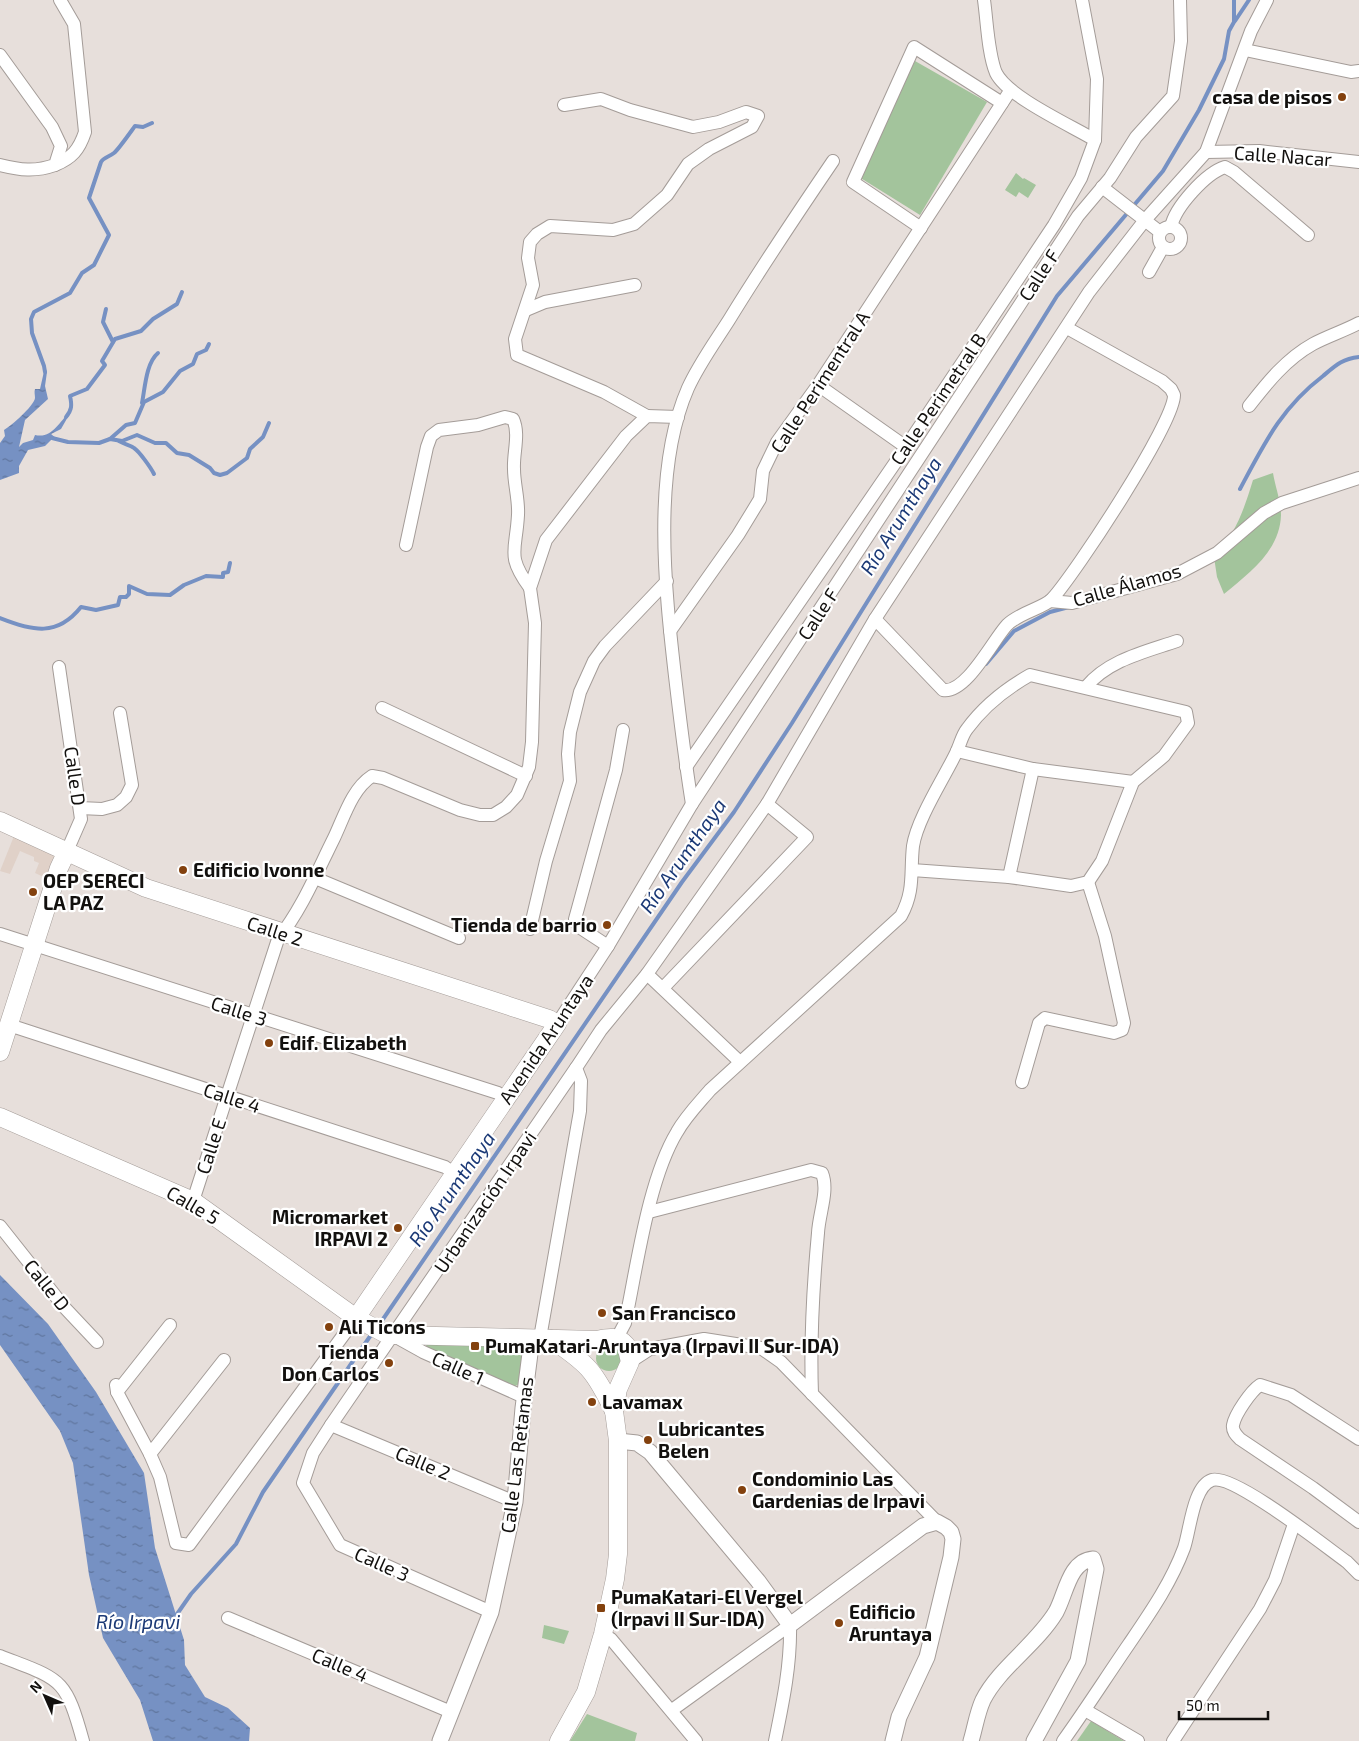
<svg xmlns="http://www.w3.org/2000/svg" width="1359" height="1741" viewBox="0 0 1359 1741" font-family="'Exo 2',sans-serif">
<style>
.built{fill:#e0d1c8}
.green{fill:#a3c49c}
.water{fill:url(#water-ripples)}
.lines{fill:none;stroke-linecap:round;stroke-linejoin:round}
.stream{stroke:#7691c3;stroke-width:4}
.minor-casing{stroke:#a49c98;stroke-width:14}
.tertiary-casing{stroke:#a49c98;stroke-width:17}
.secondary-casing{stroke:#a49c98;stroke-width:19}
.minor{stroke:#fff;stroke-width:12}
.tertiary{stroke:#fff;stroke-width:15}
.secondary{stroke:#fff;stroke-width:18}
.poi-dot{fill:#83410e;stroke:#fff;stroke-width:2}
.labels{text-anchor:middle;stroke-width:4.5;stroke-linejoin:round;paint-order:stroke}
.poi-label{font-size:19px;font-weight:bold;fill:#12100e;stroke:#fff;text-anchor:start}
.street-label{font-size:19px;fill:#12100e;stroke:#fff}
.water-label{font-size:20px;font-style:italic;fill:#1b3976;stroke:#fff}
</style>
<defs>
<pattern id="water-ripples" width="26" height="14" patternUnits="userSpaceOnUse" patternTransform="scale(1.25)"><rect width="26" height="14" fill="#7691c3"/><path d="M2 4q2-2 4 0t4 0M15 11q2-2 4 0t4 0" fill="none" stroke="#5f759d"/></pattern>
</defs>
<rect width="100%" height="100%" fill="#e7dfdb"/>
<polygon class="built" points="14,836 52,851 54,856 46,878 35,873 39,863 34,861 34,857 20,851 10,874 0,871"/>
<g class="green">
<polygon points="915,61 987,102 920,215 859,177"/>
<polygon points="1016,173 1023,179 1024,178 1036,185 1028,198 1019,192 1016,197 1005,190"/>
<path d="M1273,473c2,13 8,28 8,42 -1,36 -32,58 -57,79l-7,-17 -3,-20c23,-26 29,-45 39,-77z"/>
<polygon points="427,1344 521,1346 523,1348 519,1384 512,1388 425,1348"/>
<circle cx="609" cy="1358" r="13"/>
<polygon points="544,1625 569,1631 564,1644 542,1638"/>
<polygon points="587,1714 637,1733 635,1741 570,1741"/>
<polygon points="1091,1721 1124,1741 1077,1741"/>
</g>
<g class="water">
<path d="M45,367l2,5 -2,14 3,13 -23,21 -6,27 4,-4 10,-3 2,-5c17,4 24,-13 34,-22v2l-8,14 -10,5 6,5h-5l-7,7 -17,4 -9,16v7l-19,7v-37l5,-7 -1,-6c7,-4 30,-24 31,-32 0,-3 -1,-6 0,-9h5z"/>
<polygon points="0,1275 48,1324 96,1392 144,1473 155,1548 184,1640 185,1665 205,1697 228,1708 250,1728 249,1741 153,1741 140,1700 103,1638 89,1575 73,1463 60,1431 0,1345"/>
</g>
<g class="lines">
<g class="stream">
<polyline points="1235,21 1249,0"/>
<polyline points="106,309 103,322 113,342"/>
<path d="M45,372l-1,-6 -12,-33 -1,-14 3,-7 36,-19 12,-20 12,-8 15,-30 -20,-37 12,-36c3,-5 8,-5 13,-9 4,-3 18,-23 21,-27l8,1 9,-4"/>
<path d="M142,403c3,-15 4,-40 16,-50"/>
<path d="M66,417c6,-7 6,-12 4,-21l17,-7 18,-24 -3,-4 13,-22 26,-8 12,-12 24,-15 5,-12"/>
<polyline points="52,438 68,442 99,443 110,439 122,441 137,435 155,443 166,443 177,453 189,455 210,468 214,473 220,475 227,473 247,458 250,449 263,437 269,423"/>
<polyline points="110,439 126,425 135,423 144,402 163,392 180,371 193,364 197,354 206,350 209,344"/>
<path d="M119,441c5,3 11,4 15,7 5,3 17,20 20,26"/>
<path d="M1240,489c24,-45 41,-81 83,-113 13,-11 19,-17 36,-19"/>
<path d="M0,618c33,13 57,19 81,-11l15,3 22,-5 2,-8h6l3,-3v-8l18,8 23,1 14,-10 22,-9 17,1v-4l5,-1 2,-9"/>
<polyline points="986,664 1014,631 1050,612 1069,607"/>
<polyline points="379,1325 682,882 734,812 792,723 1057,296 1163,171 1199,110 1224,59 1229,31 1234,22 1234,0"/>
<polyline points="175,1617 191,1594 236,1544 263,1492 373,1332"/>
</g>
<defs>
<g id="minor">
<path d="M984,0c3,21 4,54 12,73 12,24 74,52 99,67"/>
<polyline points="1245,50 1351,72 1359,71"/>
<path d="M0,55l52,72 9,19 -6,19c-20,7 -35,5 -55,0"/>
<polyline points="564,105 601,99 630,110 693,127 719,122 746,112 758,116 752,127 709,149 688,164 667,195 634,224 613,230 550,226 537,234 530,242 528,258 533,285 515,339 517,355 604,392 647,416"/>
<polyline points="1206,152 1259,151 1359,162"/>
<path d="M55,165c17,-7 24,-15 30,-33l-11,-108 -14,-24"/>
<polyline points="1102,187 1160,232"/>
<circle cx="1170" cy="238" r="11"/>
<path d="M1171,227c4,-20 35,-54 54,-60l9,5 74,63"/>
<polyline points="921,228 853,182 914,47 1002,103"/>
<polyline points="1149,272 1163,247"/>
<polyline points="526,310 545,302 635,285"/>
<polyline points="818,385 906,447"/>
<path d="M1249,406c18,-23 37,-47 64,-62 15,-8 31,-13 46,-21"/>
<path d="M406,545l21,-98 4,-11 8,-6 39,-5 27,-8 8,2c7,15 0,34 1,50 0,15 5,31 4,46 -2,37 -12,40 12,73"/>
<polyline points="1050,601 1072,603 1177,574 1217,553 1264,513 1282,503 1359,478"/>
<path d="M875,619l68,71c23,4 50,-50 64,-65 13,-13 37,-17 45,-26 23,-25 123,-177 122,-204l-3,-6 -9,-8 -95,-53"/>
<polyline points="670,631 738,535 760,499 763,471 777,442 818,385 1010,91"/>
<polyline points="59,667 81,819 67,851"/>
<path d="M1086,687c22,-27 59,-35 91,-46"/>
<polyline points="382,708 526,776"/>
<polyline points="957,751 1033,769 1133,782"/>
<polyline points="686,767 906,447 1054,225 1081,178 1095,140 1097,79 1082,0"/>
<path d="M692,804c-7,-43 -12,-85 -17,-128 -10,-87 -23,-206 13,-288 11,-24 27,-46 41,-68 33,-54 68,-106 104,-159"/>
<polyline points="80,808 102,809 117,805 126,797 132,785 120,713"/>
<polyline points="1009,877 1033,769"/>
<polyline points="315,878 459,938"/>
<polyline points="530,929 546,861 570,781 568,754 570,732 580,692 594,661 605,646 667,581"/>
<polyline points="0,934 498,1093 506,1099"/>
<polyline points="608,946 579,927 575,919 616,770 623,730"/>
<polyline points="647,974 740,1062"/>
<polyline points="663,988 807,837 767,804"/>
<polyline points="557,1024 608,946 692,804 1078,216 1110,178 1136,137 1173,96 1181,41 1180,0"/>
<polyline points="9,1025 445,1167 454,1173"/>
<polyline points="1022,1082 1039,1023 1045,1018 1114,1033 1122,1030 1124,1023 1105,936 1088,882"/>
<path d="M193,1201l85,-262c24,-30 39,-67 56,-101 10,-21 18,-49 38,-62l11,2 77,32 20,5h13l13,-8 11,-12 12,-28 3,-25 3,-119 -5,-35 16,-48 80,-104 21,-20 31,1"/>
<path d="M649,1212l162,-42 11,3c7,18 -3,40 -4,60 -5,54 -8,107 -6,161"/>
<polyline points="0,1226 65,1308 97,1342"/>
<polyline points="396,1337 423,1352 524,1397"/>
<polyline points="540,1338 580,1111 581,1081 576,1068 601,1030 647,974 767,804 875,619 1089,292 1145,220 1206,152 1251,31 1267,0"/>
<path d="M617,1338l8,-15c12,-56 23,-143 52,-191 9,-16 22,-29 33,-42l191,-174c14,-26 9,-43 12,-70 4,-27 31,-68 43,-93 4,-8 6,-18 11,-24 16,-22 40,-41 63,-54l156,37 2,11 -24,33 -31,26 -31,79 -14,21 -17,4 -62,-9 -97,-7"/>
<polyline points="630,1362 650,1349 704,1339 761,1348 781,1362 937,1522"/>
<polyline points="116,1385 117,1392 150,1454 160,1477 176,1543 189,1545 356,1318"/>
<polyline points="117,1392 170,1325"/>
<polyline points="331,1425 515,1502"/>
<path d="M1359,1439l-68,-44 -31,-10c-9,6 -25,29 -27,40 -1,6 3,10 7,14l73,49 46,34"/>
<polyline points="150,1454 224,1360"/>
<polyline points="491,1612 340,1545 303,1483 313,1453 331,1425 576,1068"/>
<polyline points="228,1618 451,1712"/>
<polyline points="603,1634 611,1639 696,1741"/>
<path d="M0,1656c61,24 65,20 83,85"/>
<polyline points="672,1710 790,1625"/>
<polyline points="1085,1710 1138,1741"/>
<path d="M775,1741c8,-39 16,-77 15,-116"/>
<path d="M1063,1741c23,-32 44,-65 66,-97 21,-31 42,-61 55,-96 6,-17 9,-62 28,-68 21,-7 114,67 135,82l12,12"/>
<polyline points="1173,1741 1260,1609 1275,1580 1294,1524"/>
</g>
<g id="tertiary">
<polyline points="618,1441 637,1443 650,1452 758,1581 790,1625 923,1526 937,1522 946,1527 951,1532 953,1539 951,1557 927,1657 899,1717 893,1741"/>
<polyline points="440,1741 491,1612 515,1502 523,1408 532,1338"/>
<path d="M971,1741c4,-13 6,-28 12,-41 16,-32 53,-55 73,-88 10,-18 13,-51 37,-53l3,10 -18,92 -44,80"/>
</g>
<g id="secondary">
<polyline points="0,821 146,888 549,1019 557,1024 356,1318"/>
<polyline points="0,1052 59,868 67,851"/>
<path d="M0,1117l193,84 163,117 28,15 10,2 203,5c12,-3 21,-4 29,5l4,17 -12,27 -4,22 4,30v113l-3,25 -12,55 -17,58 -27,49"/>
<path d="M551,1339c37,25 43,31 63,72"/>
</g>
</defs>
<use href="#minor" class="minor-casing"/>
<use href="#tertiary" class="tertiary-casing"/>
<use href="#secondary" class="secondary-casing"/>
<use href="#minor" class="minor"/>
<use href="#tertiary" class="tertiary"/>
<use href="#secondary" class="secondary"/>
</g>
<g class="poi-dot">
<circle cx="1342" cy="97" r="5"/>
<circle cx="183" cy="870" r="5"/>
<circle cx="33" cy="892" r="5"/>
<circle cx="607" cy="925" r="5"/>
<circle cx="269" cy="1043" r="5"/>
<circle cx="398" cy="1228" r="5"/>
<circle cx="602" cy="1313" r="5"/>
<circle cx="329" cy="1327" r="5"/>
<rect x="470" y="1341" width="10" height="10" rx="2.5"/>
<circle cx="389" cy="1363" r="5"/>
<circle cx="592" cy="1402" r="5"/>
<circle cx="648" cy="1440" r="5"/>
<circle cx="742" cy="1490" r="5"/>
<rect x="596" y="1603" width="10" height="10" rx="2.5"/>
<circle cx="839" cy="1623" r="5"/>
</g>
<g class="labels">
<g class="poi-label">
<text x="1332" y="104" text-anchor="end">casa de pisos</text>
<text x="193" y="877">Edificio Ivonne</text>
<text x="43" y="888">OEP SERECI<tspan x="43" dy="22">LA PAZ</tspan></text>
<text x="597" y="932" text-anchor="end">Tienda de barrio</text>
<text x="279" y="1050">Edif. Elizabeth</text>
<text x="388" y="1224" text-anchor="end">Micromarket<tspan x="388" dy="22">IRPAVI 2</tspan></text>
<text x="612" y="1320">San Francisco</text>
<text x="339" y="1334">Ali Ticons</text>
<text x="485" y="1353">PumaKatari-Aruntaya (Irpavi II Sur-IDA)</text>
<text x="379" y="1359" text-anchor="end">Tienda<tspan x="379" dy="22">Don Carlos</tspan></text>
<text x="602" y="1409">Lavamax</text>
<text x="658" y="1436">Lubricantes<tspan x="658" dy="22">Belen</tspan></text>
<text x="752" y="1486">Condominio Las<tspan x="752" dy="22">Gardenias de Irpavi</tspan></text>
<text x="611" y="1604">PumaKatari-El Vergel<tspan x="611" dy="22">(Irpavi II Sur-IDA)</tspan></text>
<text x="849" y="1619">Edificio<tspan x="849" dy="22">Aruntaya</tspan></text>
</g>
<g class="street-label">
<text transform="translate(1283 156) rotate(4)" y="7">Calle Nacar</text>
<text transform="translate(1039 275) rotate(-57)" y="7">Calle F</text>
<text transform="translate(820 382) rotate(-57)" y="7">Calle Perimentral A</text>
<text transform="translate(938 399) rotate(-56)" y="7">Calle Perimetral B</text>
<text transform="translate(1127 585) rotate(-16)" y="7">Calle Álamos</text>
<text transform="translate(818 614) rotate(-57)" y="7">Calle F</text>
<text transform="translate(75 776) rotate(82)" y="7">Calle D</text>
<text transform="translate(275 931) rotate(18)" y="7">Calle 2</text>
<text transform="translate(239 1011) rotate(18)" y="7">Calle 3</text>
<text transform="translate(546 1039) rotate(-56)" y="7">Avenida Aruntaya</text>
<text transform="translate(232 1098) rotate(18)" y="7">Calle 4</text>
<text transform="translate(211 1146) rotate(-72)" y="7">Calle E</text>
<text transform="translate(485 1202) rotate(-56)" y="7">Urbanización Irpavi</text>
<text transform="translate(193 1205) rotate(30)" y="7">Calle 5</text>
<text transform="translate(47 1285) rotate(51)" y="7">Calle D</text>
<text transform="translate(458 1368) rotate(24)" y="7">Calle 1</text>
<text transform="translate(517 1455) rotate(-83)" y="7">Calle Las Retamas</text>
<text transform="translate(423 1463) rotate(23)" y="7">Calle 2</text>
<text transform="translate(382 1564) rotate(24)" y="7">Calle 3</text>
<text transform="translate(340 1665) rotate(23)" y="7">Calle 4</text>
</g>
<g class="water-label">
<text transform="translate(901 516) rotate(-58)" y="7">Río Arumthaya</text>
<text transform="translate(683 856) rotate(-55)" y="7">Río Arumthaya</text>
<text transform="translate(452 1189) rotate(-55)" y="7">Río Arumthaya</text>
<text x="138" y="1629">Río Irpavi</text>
</g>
</g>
<g transform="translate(45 1696) rotate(315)" stroke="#ffffff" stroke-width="4" paint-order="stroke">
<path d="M0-4L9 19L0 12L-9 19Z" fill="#12100e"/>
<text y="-8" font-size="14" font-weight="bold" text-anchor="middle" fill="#12100e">N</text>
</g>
<path d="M1179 1711v8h89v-8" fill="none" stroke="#12100e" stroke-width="2.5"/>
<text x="1186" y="1711" font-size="15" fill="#12100e" stroke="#ffffff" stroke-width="4" paint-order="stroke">50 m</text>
</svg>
